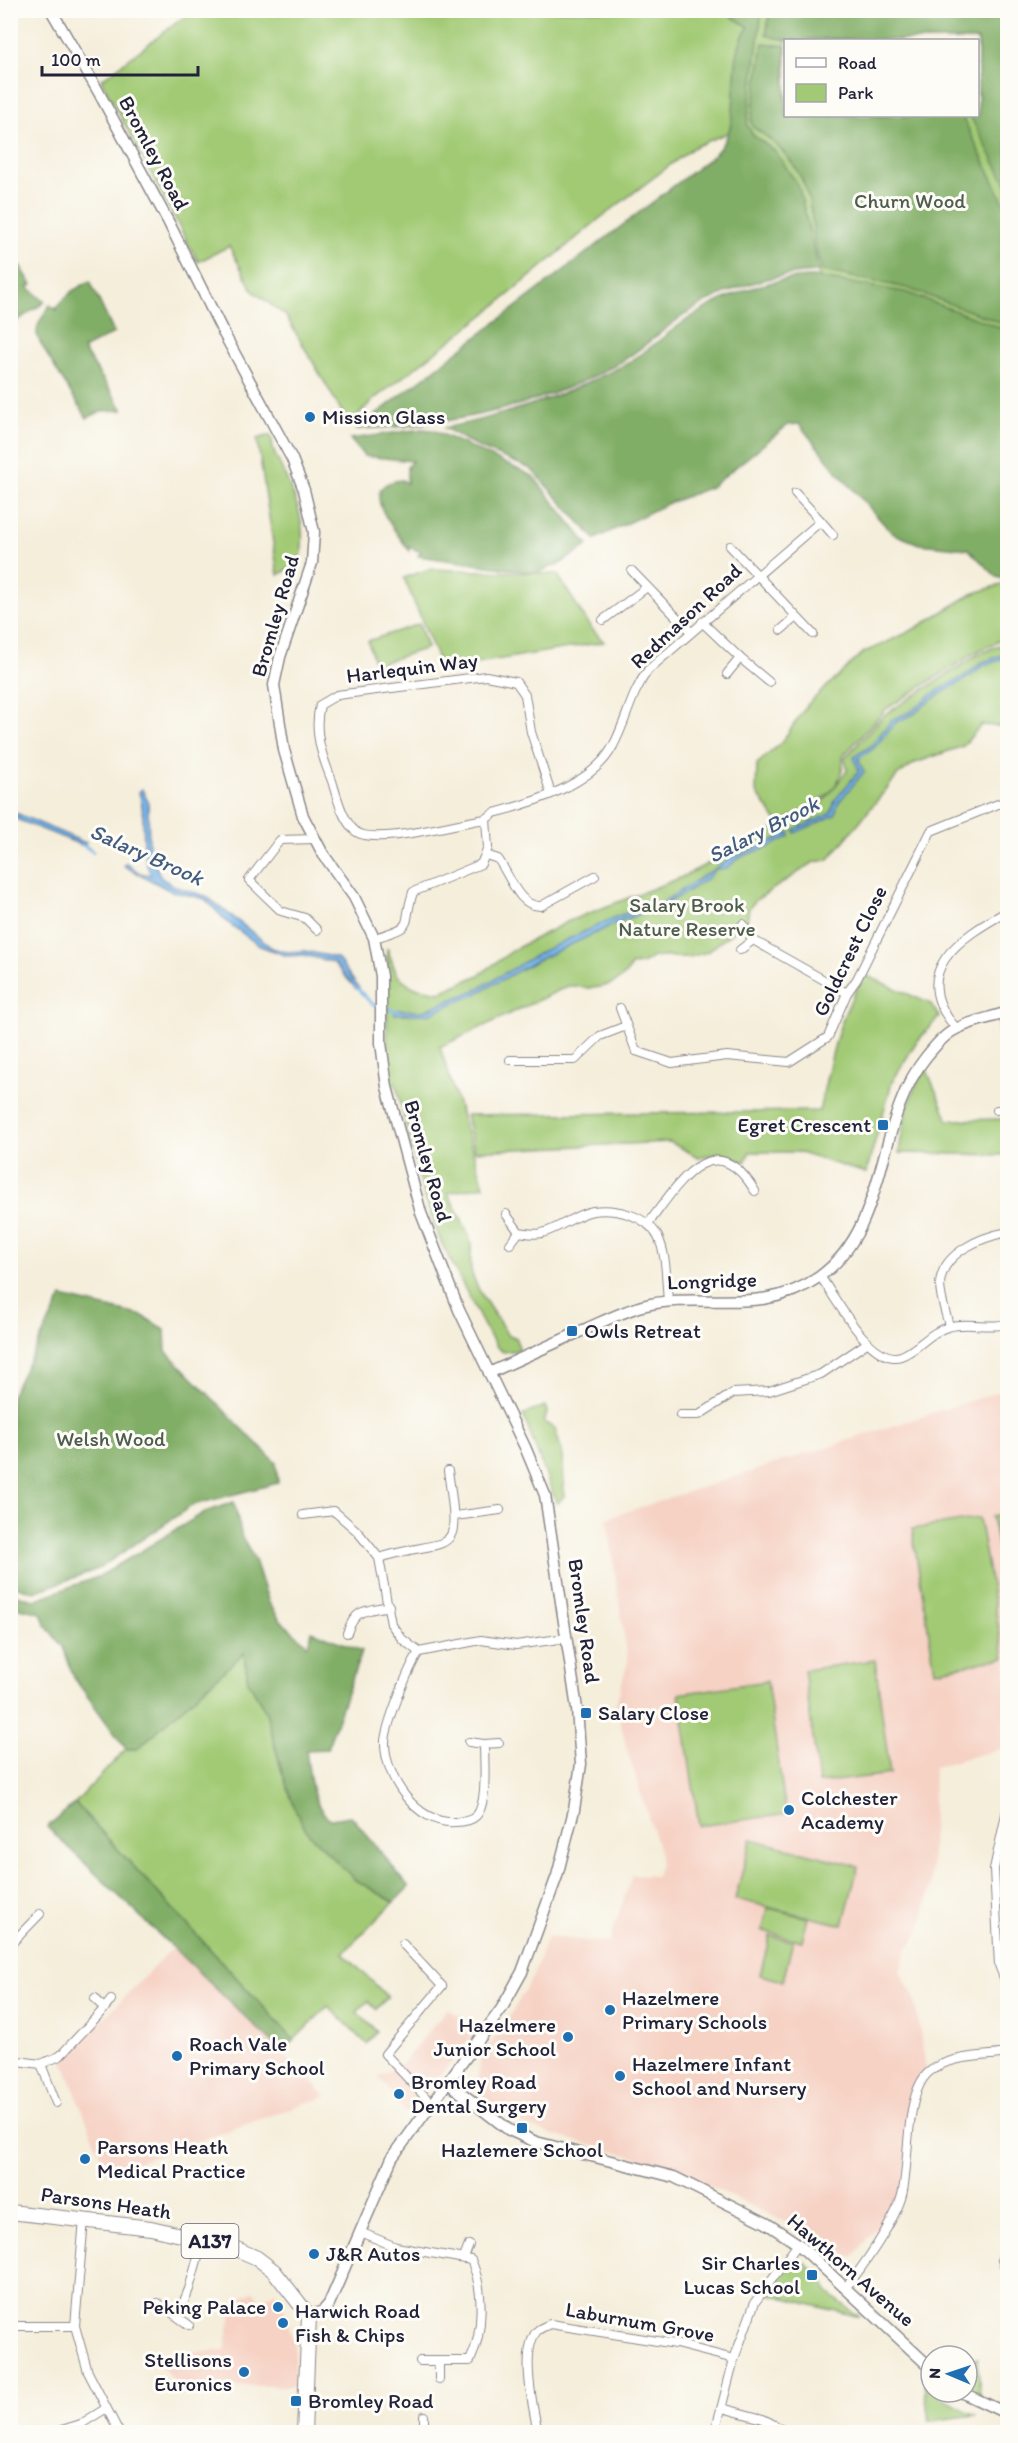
<svg xmlns="http://www.w3.org/2000/svg" width="1018" height="2443" viewBox="0 0 1018 2443" font-family="Itim,sans-serif">
<style>
.built{fill:#f6d2c4}
.green{fill:#a2ca75;stroke:#627658;stroke-width:1.5;fill-rule:evenodd}
.forest{fill:#81ae66;stroke:#526850;stroke-width:1.5}
.water{fill:#73b3e7;stroke:#4a6a91;stroke-width:1.5}
.lines{fill:none;stroke-linecap:round;stroke-linejoin:round}
.stream{stroke:#73b3e7;stroke-width:3}
.minor-casing{stroke:#8c888b;stroke-width:10}
.tertiary-casing{stroke:#8c888b;stroke-width:13}
.primary-casing{stroke:#8c888b;stroke-width:16}
.minor{stroke:#fff;stroke-width:8}
.tertiary{stroke:#fff;stroke-width:10}
.primary{stroke:#fff;stroke-width:14}
.poi-dot{fill:#1f6fb2;stroke:#fdfcf7;stroke-width:2}
.labels{text-anchor:middle;stroke-width:6;stroke-linejoin:round;paint-order:stroke}
.shield{fill:#fdfcf7;stroke:#646373;stroke-width:1.5}
.shield-label{font-size:20px;font-weight:bold;fill:#22223b}
.street-label{font-size:21px;fill:#22223b;stroke:#fdfcf7}
.park-label{font-size:21px;fill:#4f5d4f;stroke:#fdfcf7}
.poi-label{font-size:21px;fill:#22223b;stroke:#fdfcf7;text-anchor:start}
.water-label{font-size:22px;font-style:italic;fill:#425c80;stroke:#fdfcf7}
</style>
<rect width="100%" height="100%" fill="#fdfcf7"/>
<filter id="ink" filterUnits="userSpaceOnUse"><feTurbulence type="fractalNoise" baseFrequency=".0167" numOctaves="2"/><feDisplacementMap in="SourceGraphic" scale="12" xChannelSelector="R" yChannelSelector="G"/><feConvolveMatrix kernelMatrix="1 2 1 2 8 2 1 2 1" color-interpolation-filters="sRGB"/></filter>
<filter id="wash" filterUnits="userSpaceOnUse"><feTurbulence type="fractalNoise" baseFrequency=".008" numOctaves="4" result="noise"/><feDisplacementMap in="SourceGraphic" scale="24" xChannelSelector="R" yChannelSelector="G"/><feGaussianBlur stdDeviation="1.35" result="paint"/><feColorMatrix in="noise" values="0 0 0 0 0 0 0 0 0 0 0 0 0 0 0 0 0 1.4 0 .05"/><feComposite in="paint" operator="in"/></filter>
<g filter="url(#wash)">
<rect width="100%" height="100%" fill="#f5eedb"/>
<g class="built">
<polygon points="1007,1389 1007,1747 934,1767 931,1885 919,1933 906,1951 900,1972 914,1997 927,2073 913,2104 902,2196 852,2258 826,2251 809,2233 668,2167 551,2134 516,2121 489,2105 476,2096 481,2055 503,2028 533,1976 547,1937 609,1943 632,1875 656,1876 660,1864 660,1854 627,1750 616,1703 628,1662 607,1518"/>
<polygon points="173,1947 326,2096 107,2173 63,2061"/>
<polygon points="448,2008 477,2030 409,2114 404,2111 379,2077 401,2065"/>
<polygon points="254,2291 260,2301 274,2292 280,2297 294,2342 295,2386 179,2386 150,2354 225,2350 234,2303"/>
</g>
<g class="green">
<path d="M192,11h815v325l-186,-55 -17,-43 -63,-111 -47,20 -95,72 -110,92 -116,89 -24,24 -63,-108 -33,-25 -24,-45 -31,16 -97,-182zM786,40h192v76h-192z"/>
<path d="M270,435c4,6 1,11 4,17 18,39 35,66 26,111l-22,12 -21,-136z"/>
<polygon points="429,569 557,574 591,628 604,642 442,669 404,578"/>
<path d="M1003,584l4,9v44l-31,15 -90,57 -43,47c2,39 -34,52 -64,68l-23,-32 1,-28 24,-21 27,-39 55,-51 46,-21 63,-38z"/>
<polygon points="419,624 427,648 375,665 368,641"/>
<path d="M1007,642v88l-9,-4 -17,-1 -18,21 -48,17 -17,12 -70,85 -14,2 -58,38 -7,8 -2,13 -40,31 -18,5h-36l-11,7 -11,1c-5,15 -24,22 -39,23 -8,0 -16,-3 -24,-2l-128,61 44,139 -36,7c7,16 20,35 23,51 1,12 -3,21 2,33 8,22 25,40 35,59l7,1 5,13 -17,2 -7,-6 -12,-20 -44,-86 -16,-45 -29,-113 -8,5v-139l10,27 16,12 27,5 39,-17 36,-26 54,-28 111,-43 140,-72 27,-35 -2,-13 39,-43 93,-60z"/>
<path d="M865,975l66,29 8,13 -24,27 -23,38 -26,91 -69,-21h-47l-5,10 -24,-8 -23,3 -28,-15 -195,9 -9,-36 353,-4c12,-49 17,-92 46,-136z"/>
<path d="M926,1068l22,52 59,-1v36l-108,-2c4,-30 9,-59 27,-85z"/>
<polygon points="545,1406 547,1412 544,1422 555,1429 563,1456 564,1496 557,1504 523,1415"/>
<polygon points="1007,1513 1008,1513 1007,1595 992,1516"/>
<polygon points="979,1518 1004,1658 935,1671 912,1529"/>
<polygon points="244,1652 248,1681 266,1712 282,1772 355,1880 394,1902 343,1953 388,1997 376,2009 368,2001 357,2012 377,2032 367,2044 328,2006 294,2040 75,1803 126,1749 137,1749"/>
<polygon points="875,1660 890,1774 819,1783 804,1670"/>
<polygon points="767,1681 786,1814 699,1826 679,1694"/>
<polygon points="751,1839 858,1866 843,1925 735,1899"/>
<polygon points="768,1908 808,1918 802,1941 762,1931"/>
<polygon points="770,1936 793,1941 783,1981 760,1975"/>
<polygon points="798,2262 806,2263 825,2283 828,2293 860,2317 769,2294 784,2269"/>
<polygon points="967,2358 978,2358 980,2398 967,2391"/>
<path d="M924,2384c15,12 31,22 51,31l-46,6z"/>
</g>
<g class="forest">
<path d="M722,11h40l-15,114 6,10 23,17 23,35 20,85c-45,1 -96,17 -133,42 -26,17 -47,39 -74,53 -79,42 -166,59 -255,62l357,-274c7,-8 14,-17 16,-28 8,-28 -1,-78 19,-100z"/>
<path d="M770,11h237v174l-37,-69h8v-76h-119c-31,-6 -63,6 -93,-5z"/>
<path d="M763,43l22,3 1,70h176l45,93v116l-100,-37 -84,-17c-9,-19 -9,-39 -12,-59 -4,-37 -27,-65 -58,-85l-2,-5z"/>
<polygon points="10,249 32,285 28,287 45,302 17,321 14,315 11,317"/>
<path d="M814,277l91,15 102,38v247l-4,2 -6,-2 -29,-28 -49,-5 -27,-11 -52,-58 -41,-51 -11,1 -77,62 -47,18 -69,34 -64,-70 -53,-22 -33,-19c61,-13 122,-33 177,-62 23,-12 41,-30 63,-45 35,-24 86,-44 129,-44z"/>
<path d="M90,281l24,52 -31,16 40,61 -21,1 -15,7c-8,-13 -50,-75 -50,-84 -1,-11 8,-20 13,-29l8,6 -2,-3 16,-17z"/>
<path d="M422,429l11,1 100,46 55,69 -25,17 -27,11 -118,-17 3,-4 -12,-5v3c-14,-20 -56,-66 -7,-70l5,3v-16l5,-6 -48,-5 -14,-17z"/>
<polygon points="62,1297 143,1316 165,1330 166,1351 276,1463 278,1483 193,1505 98,1569 34,1592 11,1585 11,1396"/>
<path d="M234,1502l8,36 13,22 14,43 11,17 28,25 4,-14 50,20 -35,98 -21,1c3,20 5,58 25,69l19,-3 4,3 55,68 -15,15 -39,-22 -47,-47 -13,-24 -13,-37 -16,-60 -18,-31 -4,-28 -107,96h-11l-52,-71 -11,-31 -17,-21 -5,-13 -30,-7v-13l23,7 66,-24 105,-64z"/>
<polygon points="75,1803 294,2040 282,2052 47,1827"/>
</g>
<g class="water">
<polygon points="1007,653 1007,657 981,667 971,676 932,699 914,714 896,722 873,749 858,759 864,772 838,803 835,815 795,833 794,830 831,813 835,800 859,771 854,757 871,746 893,719 912,711 931,695 968,674 981,663"/>
<path d="M142,789l6,13 1,48 12,28 15,9 30,9 66,52 14,4 19,-1 32,7 22,30 -3,1 -23,-27 -29,-7 -17,1 -27,-10 -33,-24 -22,-23 -34,-8 -47,-25 2,-3 14,10 11,2c-13,-26 -3,-56 -12,-83z"/>
<polygon points="11,811 86,843 84,846 11,817"/>
<polygon points="789,832 790,836 767,848 742,856 725,869 716,869 707,879 662,907 625,919 538,960 474,995 428,1014 395,1014 396,1010 423,1011 476,990 543,951 618,916 662,903 734,856 766,844"/>
</g>
<g class="lines">
<g class="stream">
<polyline points="81,843 93,852"/>
<polyline points="356,987 372,1004 378,1005"/>
<polyline points="384,1007 399,1012"/>
</g>
</g>
</g>
<g filter="url(#ink)">
<g class="lines">
<defs>
<g id="minor">
<polyline points="821,521 833,535"/>
<polyline points="730,546 813,634"/>
<polyline points="632,571 691,632"/>
<polyline points="603,620 647,587"/>
<polyline points="702,622 740,658 769,682"/>
<polyline points="781,630 796,617"/>
<polyline points="727,674 740,658"/>
<path d="M486,819c-27,3 -112,28 -131,12 -13,-12 -18,-34 -23,-50 -10,-25 -19,-49 -12,-76l17,-10 149,-19 30,6 9,13 6,37 20,62"/>
<polyline points="315,839 280,840 249,880 281,911 305,918 317,930"/>
<path d="M486,855l12,4c12,16 20,48 43,47l54,-30"/>
<path d="M374,938c44,-13 27,-10 39,-46l68,-28 7,-16 -2,-29 8,-6c38,-10 100,-29 119,-67 14,-26 17,-51 35,-76l173,-149 -26,-28"/>
<polyline points="753,940 847,993"/>
<polyline points="740,950 753,940 743,924"/>
<polyline points="620,1008 636,1051 672,1063 727,1056 789,1062 828,1037 847,993 857,979 931,831 1008,800"/>
<polyline points="1003,1013 1008,1035"/>
<path d="M956,1028c-49,-56 3,-90 52,-117"/>
<polyline points="510,1060 575,1060 600,1036 626,1026"/>
<polyline points="997,1110 1008,1110"/>
<path d="M506,1214l13,18c7,1 16,3 23,1 17,-4 33,-19 51,-22 22,-3 54,4 65,26 9,18 8,44 10,64"/>
<path d="M648,1224c29,-38 65,-102 107,-33"/>
<polyline points="510,1244 519,1232"/>
<path d="M820,1276c15,21 51,90 81,80 17,-6 28,-24 47,-29 19,-6 40,2 60,-3"/>
<path d="M949,1326c-3,-13 -9,-28 -9,-42 2,-32 42,-47 68,-52"/>
<polyline points="680,1415 699,1415 733,1393 769,1391 821,1374 867,1343"/>
<polyline points="303,1515 334,1511 357,1531 379,1558 391,1624 402,1639 419,1652"/>
<polyline points="455,1516 500,1510"/>
<path d="M379,1558c74,-23 83,5 69,-87"/>
<path d="M347,1633c9,-25 18,-22 42,-27"/>
<path d="M469,1742l15,2c0,17 4,60 -8,72 -5,5 -14,6 -21,6 -38,3 -71,-45 -70,-81 2,-19 23,-72 34,-89l62,-12 35,5 51,-7"/>
<polyline points="484,1744 499,1743"/>
<polyline points="1008,1805 994,1869 999,1965 1008,1988"/>
<polyline points="403,1944 442,1986 385,2054 431,2103"/>
<polyline points="10,1945 40,1914"/>
<polyline points="104,2009 111,2000"/>
<polyline points="10,2060 41,2064 60,2056 104,2009 95,1998"/>
<polyline points="41,2064 56,2103"/>
<polyline points="84,2219 75,2326 88,2372 119,2432"/>
<polyline points="1008,2223 1002,2260 1008,2276"/>
<path d="M360,2232l36,15 75,13c13,29 13,72 -1,101h-50"/>
<polyline points="464,2258 469,2245"/>
<path d="M845,2288c17,-19 51,-69 57,-93 8,-30 2,-102 27,-123 20,-17 54,-15 79,-19"/>
<polyline points="158,2303 189,2325"/>
<polyline points="178,2316 189,2289 203,2239"/>
<polyline points="10,2326 75,2326"/>
<polyline points="439,2379 439,2362"/>
<polyline points="722,2408 763,2419 788,2432"/>
<polyline points="55,2432 81,2424 105,2409"/>
<polyline points="424,2432 424,2416"/>
<path d="M538,2432c-5,-23 -18,-82 -1,-101 3,-3 9,-5 13,-7l126,20 58,15"/>
<polyline points="715,2432 734,2359 755,2302 798,2244"/>
</g>
<g id="tertiary">
<polyline points="51,10 98,91 169,223 223,332 292,459 304,490 314,532 312,563 280,657 274,685 284,750 303,816 323,854 354,897 374,938 381,976 381,1043 387,1087 421,1213 459,1310 525,1447 545,1495 577,1709 581,1764 574,1810 557,1876 522,1972 502,2008 392,2158 329,2304 323,2311 309,2316"/>
<path d="M489,1373c33,-15 66,-30 99,-45 18,-8 36,-17 54,-22 61,-16 118,12 177,-29 72,-51 55,-156 107,-220 9,-11 18,-22 30,-28 15,-8 35,-11 52,-17"/>
<polyline points="447,2082 509,2130 536,2142 674,2177 766,2223 798,2244 931,2368"/>
<polyline points="961,2392 1008,2414"/>
</g>
<polyline id="primary" points="10,2212 151,2228 232,2247 257,2258 274,2271 309,2316 304,2432"/>
</defs>
<use href="#minor" class="minor-casing"/>
<use href="#tertiary" class="tertiary-casing"/>
<use href="#primary" class="primary-casing"/>
<use href="#minor" class="minor"/>
<use href="#tertiary" class="tertiary"/>
<use href="#primary" class="primary"/>
</g>
</g>
<g class="poi-dot">
<circle cx="310" cy="417" r="6"/>
<rect x="877" y="1119" width="12" height="12" rx="3"/>
<rect x="566" y="1325" width="12" height="12" rx="3"/>
<rect x="580" y="1707" width="12" height="12" rx="3"/>
<circle cx="789" cy="1810" r="6"/>
<circle cx="610" cy="2010" r="6"/>
<circle cx="568" cy="2037" r="6"/>
<circle cx="177" cy="2056" r="6"/>
<circle cx="620" cy="2076" r="6"/>
<circle cx="399" cy="2094" r="6"/>
<rect x="516" y="2122" width="12" height="12" rx="3"/>
<circle cx="85" cy="2159" r="6"/>
<circle cx="314" cy="2254" r="6"/>
<rect x="806" y="2269" width="12" height="12" rx="3"/>
<circle cx="278" cy="2307" r="6"/>
<circle cx="283" cy="2323" r="6"/>
<circle cx="244" cy="2372" r="6"/>
<rect x="290" y="2395" width="12" height="12" rx="3"/>
</g>
<g class="labels">
<rect class="shield" x="181.5" y="2224" width="57" height="34" rx="4.5"/>
<g class="shield-label">
<text x="210" y="2248">A137</text>
</g>
<g class="street-label">
<text transform="translate(154 153) rotate(62)" y="7">Bromley Road</text>
<text transform="translate(275 616) rotate(-74)" y="7">Bromley Road</text>
<text transform="translate(686 616) rotate(-43)" y="7">Redmason Road</text>
<text transform="translate(412 668) rotate(-7)" y="7">Harlequin Way</text>
<text transform="translate(850 951) rotate(-64)" y="7">Goldcrest Close</text>
<text transform="translate(428 1161) rotate(74)" y="7">Bromley Road</text>
<text transform="translate(712 1281) rotate(-2)" y="7">Longridge</text>
<text transform="translate(584 1621) rotate(82)" y="7">Bromley Road</text>
<text transform="translate(106 2203) rotate(8)" y="7">Parsons Heath</text>
<text transform="translate(851 2270) rotate(41)" y="7">Hawthorn Avenue</text>
<text transform="translate(640 2322) rotate(10)" y="7">Laburnum Grove</text>
</g>
<g class="park-label">
<text x="910" y="208">Churn Wood</text>
<text x="687" y="912">Salary Brook<tspan x="687" dy="24">Nature Reserve</tspan></text>
<text x="111" y="1446">Welsh Wood</text>
</g>
<g class="poi-label">
<text x="322" y="424">Mission Glass</text>
<text x="871" y="1132" text-anchor="end">Egret Crescent</text>
<text x="584" y="1338">Owls Retreat</text>
<text x="598" y="1720">Salary Close</text>
<text x="801" y="1805">Colchester<tspan x="801" dy="24">Academy</tspan></text>
<text x="622" y="2005">Hazelmere<tspan x="622" dy="24">Primary Schools</tspan></text>
<text x="556" y="2032" text-anchor="end">Hazelmere<tspan x="556" dy="24">Junior School</tspan></text>
<text x="189" y="2051">Roach Vale<tspan x="189" dy="24">Primary School</tspan></text>
<text x="632" y="2071">Hazelmere Infant<tspan x="632" dy="24">School and Nursery</tspan></text>
<text x="411" y="2089">Bromley Road<tspan x="411" dy="24">Dental Surgery</tspan></text>
<text x="97" y="2154">Parsons Heath<tspan x="97" dy="24">Medical Practice</tspan></text>
<text x="522" y="2157" text-anchor="middle">Hazlemere School</text>
<text x="326" y="2261">J&amp;R Autos</text>
<text x="800" y="2270" text-anchor="end">Sir Charles<tspan x="800" dy="24">Lucas School</tspan></text>
<text x="266" y="2314" text-anchor="end">Peking Palace</text>
<text x="295" y="2318">Harwich Road<tspan x="295" dy="24">Fish &amp; Chips</tspan></text>
<text x="232" y="2367" text-anchor="end">Stellisons<tspan x="232" dy="24">Euronics</tspan></text>
<text x="308" y="2408">Bromley Road</text>
</g>
<g class="water-label">
<text transform="translate(763 829) rotate(-27)" y="8">Salary Brook</text>
<text transform="translate(147 854) rotate(24)" y="8">Salary Brook</text>
</g>
</g>
<rect width="1018" height="2443" fill="none" stroke="#fdfcf7" stroke-width="36"/>
<rect x="784" y="39" width="195" height="78" fill="#fdfcf7" stroke="#a5a5ac" stroke-width="1.5"/>
<rect x="796" y="58" width="30" height="9" fill="#ffffff" stroke="#a5a5ac" stroke-width="1.5"/>
<text x="838" y="69" font-size="18" fill="#22223b">Road</text>
<rect x="796" y="84" width="30" height="18" fill="#a2ca75" stroke="#a5a5ac" stroke-width="1.5"/>
<text x="838" y="99" font-size="18" fill="#22223b">Park</text>
<g transform="translate(949 2374) rotate(272)"><circle r="28" fill="#fdfcf7" stroke="#a5a5ac" stroke-width="1.5"/>
<path d="M0-4.5L10 22L0 15L-10 22Z" fill="#1f6fb2"/>
<text y="-9" font-size="16" font-weight="bold" text-anchor="middle" fill="#22223b">N</text>
</g>
<path d="M42 66v9h156v-9" fill="none" stroke="#22223b" stroke-width="3"/>
<text x="51" y="66" font-size="18" fill="#22223b" stroke="#fdfcf7" stroke-width="4.5" paint-order="stroke">100 m</text>
</svg>
